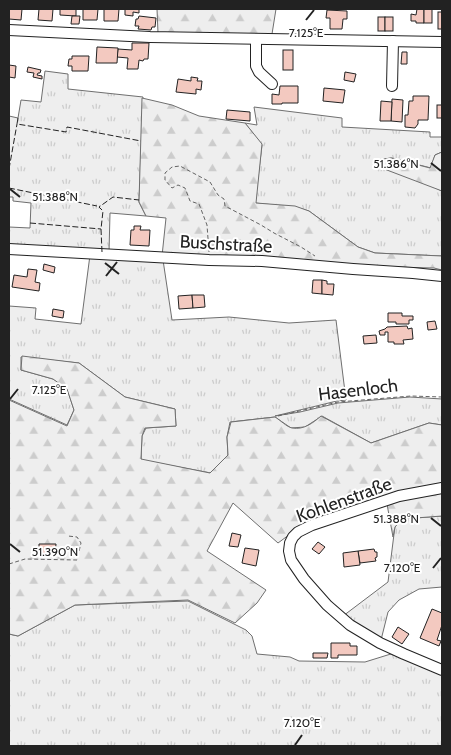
<svg xmlns="http://www.w3.org/2000/svg" width="451" height="755" viewBox="0 0 451 755" font-family="Cabin,sans-serif">
<style>
.grass{fill:url(#grass-tufts);stroke:#6f6f6f}
.forest{fill:url(#forest-firs);stroke:#6f6f6f}
.building{fill:#f3c9c0;stroke:#222}
.lines{fill:none;stroke-linecap:round;stroke-linejoin:round}
.minor-casing{stroke:#222;stroke-width:12}
.path{stroke:#646464;stroke-width:1;stroke-dasharray:4 2.5;stroke-linecap:butt}
.minor{stroke:#fff;stroke-width:10}
.fence{stroke:#222;stroke-width:1;stroke-dasharray:6 2.5;stroke-linecap:butt}
.ticks{fill:none;stroke:#222;stroke-width:2}
.labels{text-anchor:middle;stroke-width:4;stroke-linejoin:round;paint-order:stroke}
.street-label{font-size:18px;fill:#222;stroke:#fff}
.ticks-label{font-size:12px;text-anchor:middle;fill:#222;stroke:#fff;stroke-width:4;stroke-linejoin:round;paint-order:stroke}
</style>
<defs>
<pattern id="grass-tufts" width="24" height="20" patternUnits="userSpaceOnUse" patternTransform="scale(1.25)"><rect width="24" height="20" fill="#eee"/><path d="M3 7l-1-3M5 7V3M7 7l1-3M15 17l-1-3M17 17v-4M19 17l1-3" fill="none" stroke="#ccc"/></pattern>
<pattern id="forest-firs" width="22" height="20" patternUnits="userSpaceOnUse" patternTransform="scale(1.25)"><rect width="22" height="20" fill="#eee"/><path d="M5 1l3.5 6h-7zM16 11l3.5 6h-7z" fill="#ccc"/></pattern>
</defs>
<rect width="100%" height="100%" fill="#fff"/>
<g class="grass">
<polygon points="45,71 68,74 68,89 143,97 139,202 146,216 110,213 109,252 9,246 9,227 30,228 31,203 13,201 13,197 9,197 9,116 18,118 21,100 41,102"/>
<polygon points="254,107 342,118 342,127 430,132 430,137 442,137 442,152 435,155 431,168 392,158 376,160 442,191 442,256 375,253 358,247 309,211 295,207 255,203 262,145 245,123 257,125"/>
<polygon points="90,255 163,260 172,320 229,317 289,323 336,320 346,400 337,401 275,416 300,412 338,403 410,397 442,399 442,425 429,423 371,443 322,416 305,427 291,428 275,417 230,422 227,437 228,455 211,473 141,460 142,436 146,428 176,426 175,409 125,397 79,363 21,357 21,370 53,379 67,388 74,410 67,425 9,399 9,306 36,308 35,319 81,324"/>
<polygon points="442,516 442,587 419,589 399,600 388,612 381,640 343,616 388,582 395,526 402,519"/>
<polygon points="188,601 246,630 252,636 257,654 290,657 299,661 365,662 394,653 442,672 442,746 9,746 9,634 18,636 75,605"/>
</g>
<g class="forest">
<polygon points="157,9 276,9 272,34 158,33"/>
<polygon points="142,98 172,105 199,116 245,123 262,144 256,203 295,206 309,211 358,247 375,253 442,256 442,270 434,268 351,266 162,256 166,218 146,216 139,202"/>
<polygon points="442,152 442,191 379,167 376,160 391,158 430,168 435,155"/>
<path d="M22,356l57,7 46,34 50,12 1,17 -31,2 -3,8 -1,23 69,14 18,-18 -1,-18 4,-15 44,-5c5,3 12,10 17,11 12,2 21,-5 29,-12l50,27 58,-20 13,2v61l-145,43 -19,14 -45,-40 -26,48 59,39 -9,13 -22,20 -47,-23 -113,5 -57,31 -9,-2v-234l58,26 7,-16 -7,-21 -14,-10 -32,-9z"/>
<polygon points="442,491 442,516 402,519 395,527 393,537 387,504"/>
</g>
<g class="building">
<polygon points="9,9 22,9 21,20 9,19"/>
<polygon points="39,9 53,9 52,21 38,20"/>
<polygon points="60,9 76,9 76,16 60,15"/>
<polygon points="83,9 98,9 97,20 83,20"/>
<polygon points="104,9 119,9 118,21 104,21"/>
<polygon points="125,9 139,9 139,13 133,12 133,16 125,15"/>
<polygon points="417,9 424,9 424,23 416,23 416,21 411,21 411,14 416,15"/>
<rect x="424" y="9" width="8" height="14"/>
<polygon points="327,10 347,11 347,19 343,19 342,29 330,29 330,18 326,18"/>
<rect x="438" y="12" width="4" height="17"/>
<polygon points="72,16 80,16 79,24 71,24"/>
<polygon points="139,16 156,18 155,27 152,27 151,30 138,29 139,26 135,26 136,19 138,19"/>
<rect x="378" y="17" width="7" height="14"/>
<rect x="385" y="17" width="8" height="14"/>
<polygon points="132,43 149,43 148,59 144,59 143,61 139,60 138,69 127,69 128,58 117,57 118,49 132,50"/>
<polygon points="97,47 118,48 117,63 96,63"/>
<rect x="283" y="50" width="10" height="20"/>
<polygon points="402,52 407,52 407,64 401,64"/>
<polygon points="72,56 89,56 88,71 72,71 72,66 68,66 69,59 72,59"/>
<polygon points="9,65 16,66 15,78 9,77"/>
<polygon points="28,67 41,70 40,73 38,73 37,75 42,76 42,79 33,77 34,73 27,72"/>
<polygon points="345,72 356,74 354,82 344,80"/>
<polygon points="191,77 198,78 197,81 202,81 201,90 196,89 196,94 176,92 178,79 191,81"/>
<polygon points="280,86 298,86 298,103 282,103 282,104 272,104 272,94 279,95"/>
<polygon points="324,88 345,90 343,103 323,101"/>
<polygon points="413,96 429,96 428,120 418,120 418,124 415,128 405,127 405,115 408,115 409,101 413,101"/>
<polygon points="392,99 403,100 402,122 391,121"/>
<polygon points="381,101 392,102 391,121 380,121"/>
<rect x="437" y="105" width="5" height="13"/>
<polygon points="227,110 250,112 250,121 226,119"/>
<polygon points="134,226 141,226 140,230 150,230 149,246 130,245 131,230 134,230"/>
<polygon points="44,264 55,267 54,273 43,270"/>
<polygon points="28,269 37,270 35,282 40,283 39,291 12,287 14,275 27,277"/>
<polygon points="313,280 322,280 322,294 312,293"/>
<polygon points="322,280 327,281 327,284 334,284 333,295 322,294"/>
<polygon points="192,295 193,308 179,309 178,296"/>
<polygon points="192,295 204,295 205,307 193,308"/>
<polygon points="53,309 64,311 63,318 52,316"/>
<polygon points="388,313 402,313 402,316 413,316 413,320 409,320 409,324 396,324 396,322 388,322"/>
<polygon points="435,321 437,329 428,330 427,322"/>
<polygon points="407,326 408,329 412,328 413,339 403,340 404,344 394,344 394,342 388,342 388,332 385,332 385,335 380,335 379,331 385,329 387,327"/>
<polygon points="376,335 377,343 364,344 363,336"/>
<polygon points="232,533 241,535 238,547 229,546"/>
<polygon points="318,542 325,547 319,554 312,549"/>
<polygon points="39,544 56,544 55,555 39,554"/>
<polygon points="245,548 259,550 256,566 242,563"/>
<polygon points="374,549 375,552 377,552 377,557 375,558 376,561 360,563 358,551"/>
<polygon points="358,551 360,565 344,567 343,553"/>
<polygon points="432,609 442,613 442,625 437,640 441,641 439,646 420,638"/>
<polygon points="398,627 409,634 402,644 392,637"/>
<polygon points="331,643 350,643 350,646 357,646 357,655 338,655 338,658 331,658"/>
<polygon points="313,653 328,653 327,658 313,658"/>
</g>
<g class="lines">
<defs>
<g id="minor">
<polyline points="9,30 150,37 442,42"/>
<polyline points="256,39 256,66 259,72 272,84"/>
<polyline points="392,86 393,41"/>
<polyline points="9,249 209,260 262,261 353,269 413,273 442,276"/>
<polyline points="442,488 399,496 312,525 298,532 293,537 290,543 289,551 291,560 304,579 327,605 350,625 380,643 404,654 442,670"/>
</g>
</defs>
<use href="#minor" class="minor-casing"/>
<g class="path">
<polyline points="209,252 207,225 199,204 190,201 185,188 178,185 172,188 165,180 165,173 172,167 180,166 210,182 218,195 224,199 225,206 261,225 274,233 301,247 315,256"/>
<polyline points="278,416 338,402 411,396 442,397"/>
<polyline points="9,564 25,559 77,560 81,543 77,537 68,536"/>
</g>
<use href="#minor" class="minor"/>
<g class="fence">
<polyline points="18,118 17,124 66,132 67,127 141,141"/>
<polyline points="9,169 17,124"/>
<polyline points="9,188 97,206"/>
<polyline points="30,223 101,229"/>
<polyline points="102,252 101,229 103,211 99,207 113,197 139,200"/>
</g>
</g>
<path class="ticks" d="M306,20l8,-10M431,163l10,8M10,189l10,8M105,263l14,11M106,276l11,-14M10,399l8,-10M431,518l10,8M10,544l10,8M433,568l8,-10M295,745l7,-10"/>
<g class="labels">
<g class="street-label">
<text transform="translate(226 244) rotate(3)" y="6">Buschstraße</text>
<text transform="translate(358 390) rotate(-7)" y="6">Hasenloch</text>
<text transform="translate(344 500) rotate(-20)" y="6">Kohlenstraße</text>
</g>
</g>
<g class="ticks-label">
<text x="306" y="37">7.125°E</text>
<text x="396" y="168">51.386°N</text>
<text x="55" y="201">51.388°N</text>
<text x="49" y="394">7.125°E</text>
<text x="396" y="523">51.388°N</text>
<text x="55" y="556">51.390°N</text>
<text x="402" y="572">7.120°E</text>
<text x="302" y="727">7.120°E</text>
</g>
<rect width="451" height="755" fill="none" stroke="#222222" stroke-width="20"/>
</svg>
